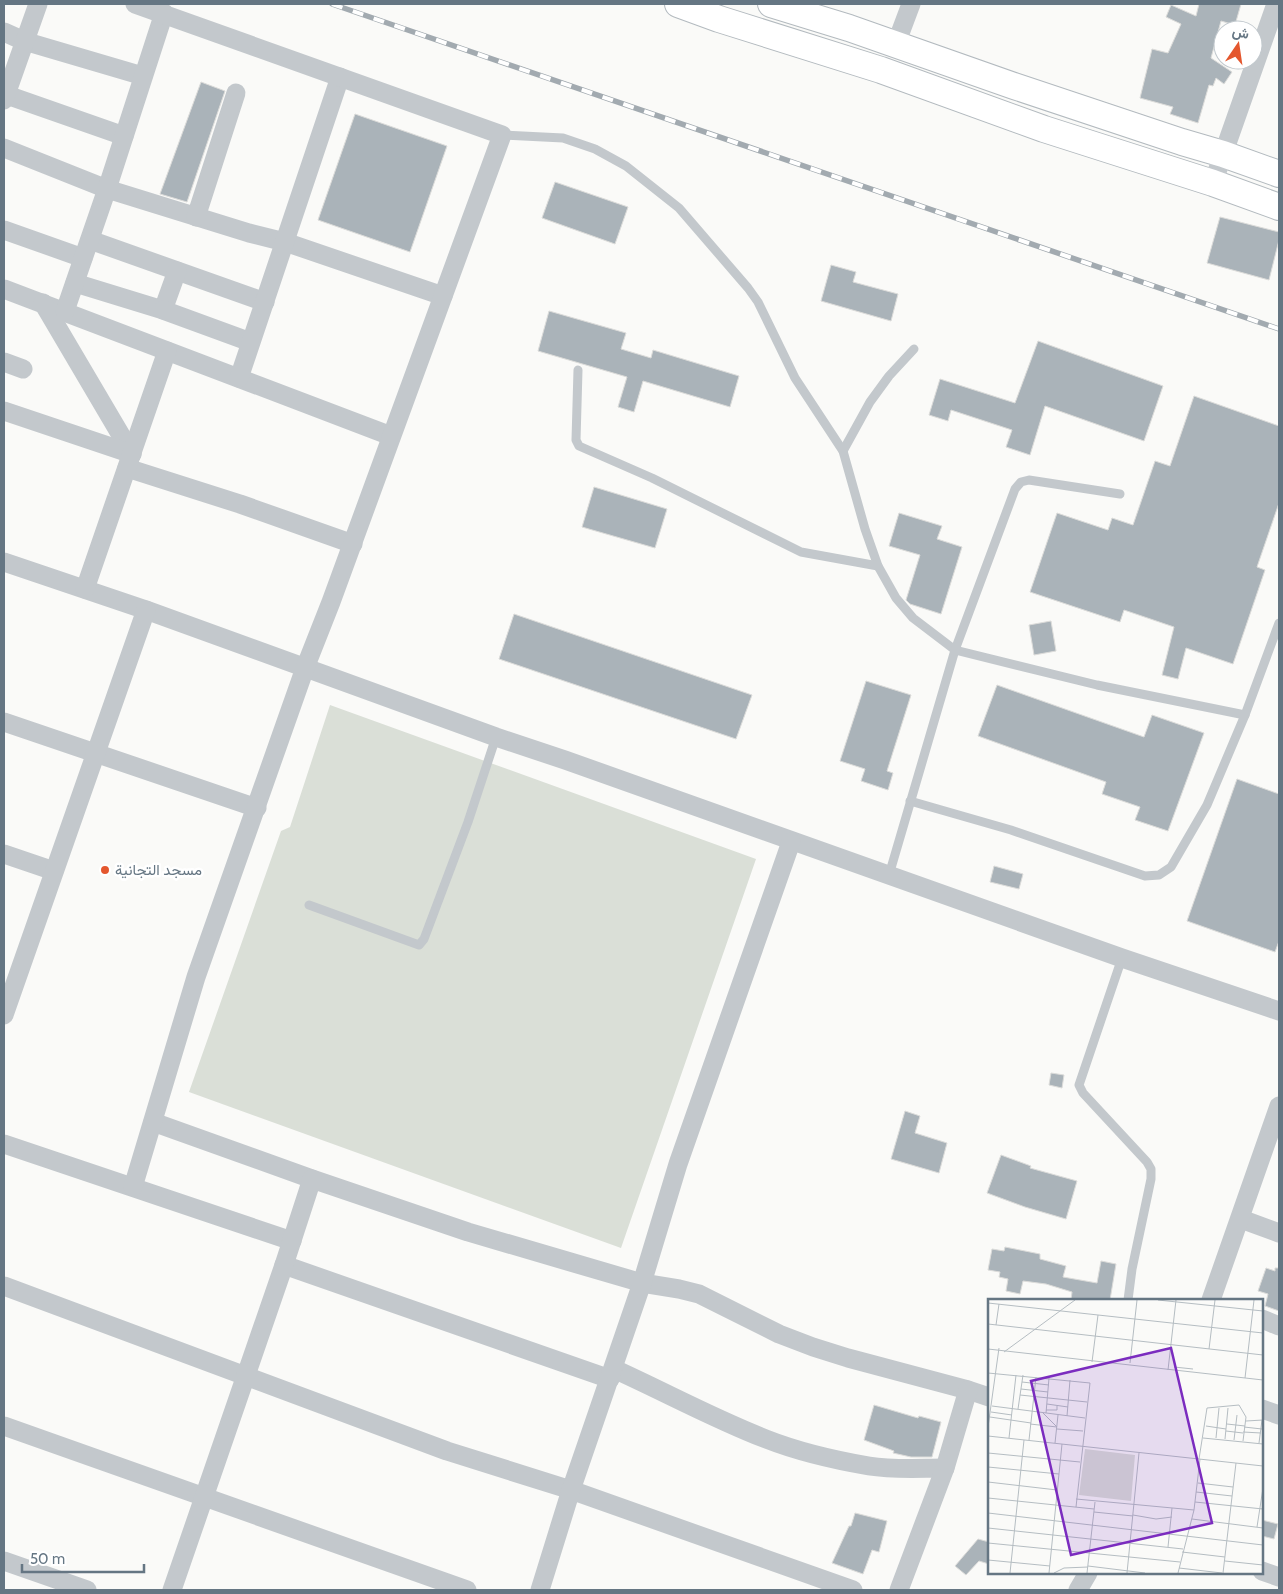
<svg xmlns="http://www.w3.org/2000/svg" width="1283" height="1594" viewBox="0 0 1283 1594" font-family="Cabin,Vazirmatn,sans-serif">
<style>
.green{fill:#dadfd7}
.building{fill:#aab3b9;stroke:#dcdcda}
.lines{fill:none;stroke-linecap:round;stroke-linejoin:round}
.secondary-casing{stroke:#b3babf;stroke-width:28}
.service{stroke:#c3c8cc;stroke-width:9}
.minor{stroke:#c3c8cc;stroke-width:19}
.secondary{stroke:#fff;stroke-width:26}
.rail-casing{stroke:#a2aab0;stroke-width:5.5}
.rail{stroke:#fff;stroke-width:4;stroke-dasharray:11;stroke-linecap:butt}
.poi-dot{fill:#e4572e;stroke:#fff;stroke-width:2}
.labels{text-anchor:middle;stroke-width:5;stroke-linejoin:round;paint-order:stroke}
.poi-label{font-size:15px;fill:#657683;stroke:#fff;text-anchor:start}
.inset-road{fill:none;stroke:#b5bdc2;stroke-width:1}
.view{fill:#7b2cbf;fill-opacity:0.15;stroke:#7b2cbf;stroke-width:2.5}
.inset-edge{fill:none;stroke:#657683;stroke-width:2.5}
</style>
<rect width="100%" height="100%" fill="#fafaf8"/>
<polygon class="green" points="330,705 756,859 621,1248 189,1092 281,831 290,827"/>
<g class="building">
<polygon points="1199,4 1241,4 1235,25 1221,21 1211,58 1232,72 1224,84 1216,78 1213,86 1209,85 1198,123 1170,114 1173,107 1140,98 1152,49 1168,53 1181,24 1166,17 1171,5 1196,16"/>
<polygon points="201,82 225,91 187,202 160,194"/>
<polygon points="355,114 447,146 410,252 318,220"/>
<polygon points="555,182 628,207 615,244 542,218"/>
<polygon points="1220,217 1279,232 1279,240 1269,280 1207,263"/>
<polygon points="831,265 856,272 853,282 898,294 891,321 821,301"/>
<polygon points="549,311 626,333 621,349 651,358 653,350 739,376 730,407 643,381 634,412 618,407 627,377 538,351"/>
<polygon points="1038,341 1163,386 1144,441 1045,406 1030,455 1006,447 1012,430 951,410 948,421 929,415 940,379 1015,403"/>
<polygon points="1194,396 1279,426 1279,503 1257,567 1265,570 1233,664 1186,648 1178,679 1162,675 1174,627 1124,610 1120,622 1030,592 1057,513 1108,530 1112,518 1133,525 1155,461 1170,466"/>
<polygon points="594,487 667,509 655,548 582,527"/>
<polygon points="899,513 942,526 937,539 962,547 941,614 910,604 906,600 920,555 889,546"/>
<polygon points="514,614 752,695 736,739 499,659"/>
<polygon points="1051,621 1056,651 1034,655 1029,625"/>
<polygon points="866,681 911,695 887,771 893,773 888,790 861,781 865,769 840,761"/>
<polygon points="997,685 1144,737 1152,715 1204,733 1168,831 1135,820 1140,807 1102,794 1106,782 978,736"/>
<polygon points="1237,779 1279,794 1279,941 1275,952 1187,921"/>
<polygon points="994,866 1023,874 1019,889 990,882"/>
<polygon points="1051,1073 1064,1075 1062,1088 1049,1085"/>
<polygon points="905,1111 920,1116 915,1133 947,1143 939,1173 891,1159"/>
<polygon points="1001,1155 1031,1166 1030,1168 1077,1181 1066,1219 1025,1207 987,1193"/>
<polygon points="1005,1247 1040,1254 1040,1259 1066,1266 1063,1277 1097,1283 1101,1261 1116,1264 1110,1300 1071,1300 1072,1292 1046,1284 1023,1281 1020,1294 1006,1291 1008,1279 999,1277 1000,1272 988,1270 992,1249 1004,1251"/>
<polygon points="1266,1268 1275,1271 1275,1268 1279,1268 1279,1311 1265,1306 1268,1294 1258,1291"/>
<polygon points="874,1405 918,1418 919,1416 941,1422 932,1457 911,1457 893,1453 894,1451 864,1440"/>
<polygon points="855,1513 887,1521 879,1552 872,1550 863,1574 832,1563 849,1526 851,1526"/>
<polygon points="1262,1520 1278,1524 1274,1539 1262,1536"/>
<polygon points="978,1539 989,1542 989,1564 979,1561 966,1575 955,1566"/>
</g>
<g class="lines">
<defs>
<g id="secondary">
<polyline points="678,4 719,19 881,70 1044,129 1213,183 1279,207"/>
<polyline points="771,4 849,28 1014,86 1182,142 1223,154 1279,174"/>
</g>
</defs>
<use href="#secondary" class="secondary-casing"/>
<g class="service">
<polyline points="502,135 563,138 595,149 626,166 679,208 748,288 758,302 795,378 843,451 865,529 878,566 896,598 913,618 955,650 1097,685 1245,715"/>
<polyline points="578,370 576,440 579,446 652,478 801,552 878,566"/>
<polyline points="843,451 870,402 889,376 914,349"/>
<polyline points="910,801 1011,830 1145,876 1159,875 1171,867 1207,805 1245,715 1279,623"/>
<polyline points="889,875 955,650 1015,489 1021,482 1029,480 1120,494"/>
<polyline points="309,905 419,945 424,939 468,822 496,737"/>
<polyline points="1122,958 1079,1085 1083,1093 1147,1162 1151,1169 1151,1179 1132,1269 1128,1300"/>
</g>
<g class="minor">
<polyline points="4,32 24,41 143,76"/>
<polyline points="896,44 911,4"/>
<polyline points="4,94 124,136"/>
<polyline points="4,100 38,4"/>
<polyline points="4,148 107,189 249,233 285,242 443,296"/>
<polyline points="1213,183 1276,4"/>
<polyline points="196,217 236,93"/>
<polyline points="4,230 83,258"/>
<polyline points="90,240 265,302"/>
<polyline points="75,283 163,310 177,271"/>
<polyline points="4,289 391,436"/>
<polyline points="43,303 132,454"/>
<polyline points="163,310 245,340"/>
<polyline points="65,311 107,189 164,13"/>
<polyline points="4,362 23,369"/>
<polyline points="239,378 340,77"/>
<polyline points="4,411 132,454"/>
<polyline points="127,468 240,504 353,544"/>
<polyline points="4,562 146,610 496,737 565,760 1122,958 1279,1011"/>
<polyline points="85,589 167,351"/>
<polyline points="4,722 257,808"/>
<polyline points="4,854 54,871"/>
<polyline points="4,1015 146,610"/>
<polyline points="153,1122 312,1179 468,1232 642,1283 679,1289 699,1294 779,1334 813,1347 848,1358 968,1390 989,1397"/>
<polyline points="4,1144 292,1241"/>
<polyline points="133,1187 196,977 305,668 331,602 502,135 135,4"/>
<polyline points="1241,1219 1279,1233"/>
<polyline points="284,1265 610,1379"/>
<polyline points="4,1286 447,1451 571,1490 853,1590"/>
<polyline points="1211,1300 1279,1106"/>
<polyline points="1262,1319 1279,1326"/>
<path d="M614,1369c51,23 100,50 152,70 33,13 68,21 103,27 25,4 51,2 76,2"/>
<polyline points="1262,1409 1279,1415"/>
<polyline points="4,1426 467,1590"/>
<polyline points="4,1561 87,1590"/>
<polyline points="1262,1571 1279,1577"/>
<polyline points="172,1590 284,1265 312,1179"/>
<polyline points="540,1590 571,1490 642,1283 678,1164 791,842"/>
<polyline points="899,1590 945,1468 968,1390"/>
<polyline points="1078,1590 1088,1573"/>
</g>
<use href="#secondary" class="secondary"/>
<defs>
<polyline id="rail" points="332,4 1279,329"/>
</defs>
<use href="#rail" class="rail-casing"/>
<use href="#rail" class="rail"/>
</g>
<circle class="poi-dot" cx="105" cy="870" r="5"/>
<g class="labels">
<g class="poi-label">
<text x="115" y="875">مسجد التجانية</text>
</g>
</g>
<g transform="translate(988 1299)">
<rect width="275" height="275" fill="#fafaf8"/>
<path d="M97,150l50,6 -4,46 -52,-6z" fill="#dadfd7"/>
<path class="inset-road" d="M170,1l105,11M0,4l275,30M0,25l275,31M8,26l3,-21M0,50l275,31M221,50l6,-49M16,53l71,-52M104,63l6,-47M142,64l7,-63M186,68l19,2M180,71l8,-70M0,74l102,10 -14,124M257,79l9,-78M34,83l27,3M33,90l27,3M32,96l67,7M59,105l21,3M4,107l93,12M30,110l5,-34M58,111h11v-4M3,113l21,3M55,114l14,14M58,114l3,-35M79,117l3,-36M2,118l41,6M258,122l17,-1M42,125l27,3M239,125l18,2M218,127l20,3M0,128l11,-79M256,128l18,2M69,130l26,2M238,132l17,2M255,133l18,1M0,137l275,30M21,139l7,-63M215,139l60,6M228,139l3,-30M237,140l3,-31M41,141l7,-63M246,141l3,-25M67,144l3,-28M271,144l3,-23M0,154l92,9M211,160l8,-51 32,-3 7,12 -3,24M0,168l71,7M0,183l69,8M210,184l35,4M208,193l36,4M0,199l106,11M88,200l118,11M207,203l68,7M106,213l39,4M0,214l275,32M145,216l23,4 16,-2M204,220l71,9M269,228l6,-39M0,229l195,21M0,244l192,19M180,248l4,-39M194,253l43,5M0,261l62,6M237,262l38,4M100,267l57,7M191,269l43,5M22,274l14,-133M61,274l13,-129M66,274l10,-5 24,-1M99,274l8,-71M139,274l12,-120M190,274l16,-63 6,-51M235,274l13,-110"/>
<path class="view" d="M183,49l41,175 -141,32 -40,-174z"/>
<rect width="275" height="275" class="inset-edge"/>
</g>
<rect width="1283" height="1594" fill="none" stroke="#657683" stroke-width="10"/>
<g transform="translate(1238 45) rotate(13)"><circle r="24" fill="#ffffff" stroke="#c1c8cd"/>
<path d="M0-4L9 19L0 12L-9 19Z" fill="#e4572e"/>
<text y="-8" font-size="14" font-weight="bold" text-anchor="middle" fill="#657683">ش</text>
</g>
<path d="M22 1564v8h122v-8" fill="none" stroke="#657683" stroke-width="2.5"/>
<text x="30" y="1564" font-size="15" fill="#657683" stroke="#ffffff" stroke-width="4" paint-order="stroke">50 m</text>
</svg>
